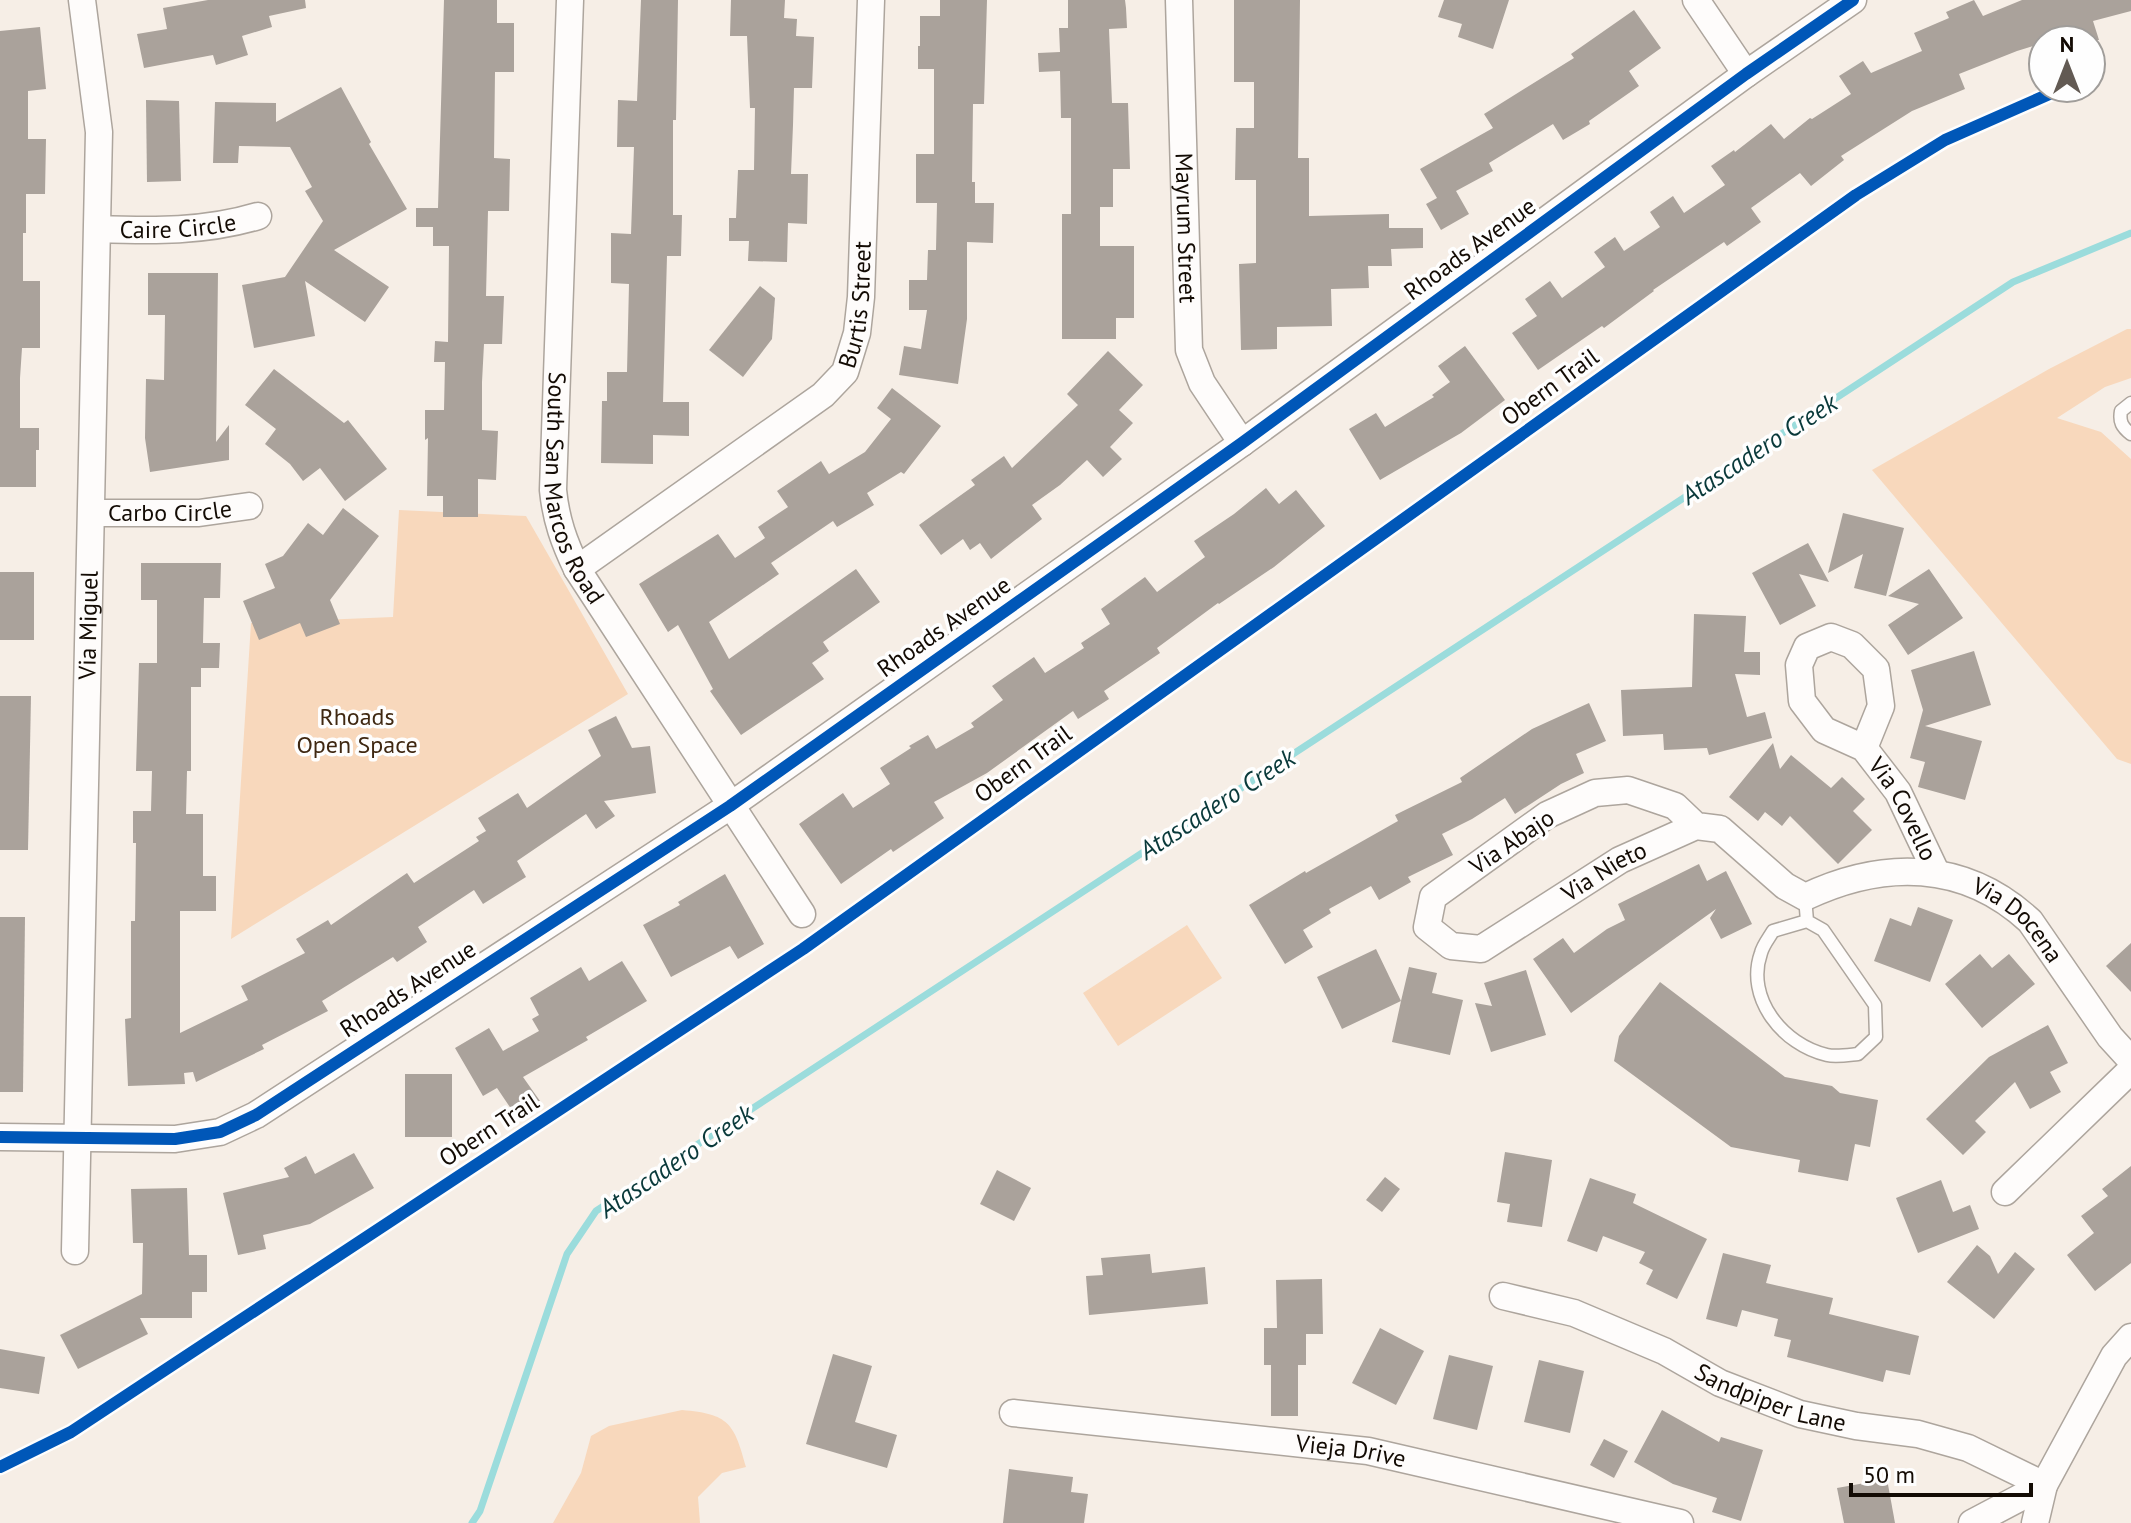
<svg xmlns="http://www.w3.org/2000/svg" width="2131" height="1523" viewBox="0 0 2131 1523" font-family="'PT Sans',sans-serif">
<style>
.green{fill:#f8d8bc}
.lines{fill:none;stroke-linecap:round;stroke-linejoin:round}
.stream{stroke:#9bdcdc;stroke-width:7}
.building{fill:#aaa29b}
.service-casing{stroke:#ada59d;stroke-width:15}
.minor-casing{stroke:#ada59d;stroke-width:29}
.service{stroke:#fefcfb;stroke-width:12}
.minor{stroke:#fefcfb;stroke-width:26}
.cycleway-casing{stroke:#fefefe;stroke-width:17}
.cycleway{stroke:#0057b8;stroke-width:12}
.labels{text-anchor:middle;stroke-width:7;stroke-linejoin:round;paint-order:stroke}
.street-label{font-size:24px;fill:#130b04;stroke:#fefefe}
.park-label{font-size:24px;fill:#3f2812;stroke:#fefefe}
.water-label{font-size:26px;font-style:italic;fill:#09393a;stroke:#fefefe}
</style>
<rect width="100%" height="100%" fill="#f6eee6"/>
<g class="green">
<polygon points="2127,329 2131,329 2131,378 2105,387 2057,418 2101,432 2131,459 2131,764 2117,759 1872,470 2049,369"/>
<polygon points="399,510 526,516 628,694 231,939 251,623 393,617"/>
<polygon points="1187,925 1222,978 1118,1046 1083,993"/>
<path d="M682,1410c47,4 52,13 64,57l-24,6 -24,24 2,26h-147l28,-50 10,-37 18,-10z"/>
</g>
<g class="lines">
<polyline class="stream" points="472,1523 480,1511 567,1254 596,1211 2013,282 2131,233"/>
</g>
<g class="building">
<polygon points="208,0 305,0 306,8 269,16 272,27 242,36 248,55 216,65 213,55 144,68 137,34 167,29 163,8"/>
<polygon points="444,0 497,0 497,23 514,23 514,72 495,72 494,158 510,159 509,211 488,211 486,296 504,296 502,344 484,344 482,382 482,430 498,431 496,480 478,479 478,517 443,517 443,496 427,496 428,438 425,440 425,410 444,410 445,362 434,362 435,341 448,342 449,246 433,246 433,227 416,227 416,208 438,208"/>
<polygon points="641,0 678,0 676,120 673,120 673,215 682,215 681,256 667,256 663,402 689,402 689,436 653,435 653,464 601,463 602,401 607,401 607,372 627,372 629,284 611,283 611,233 631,234 634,147 617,147 618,100 637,101"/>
<polygon points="731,0 785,0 784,18 797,19 796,36 814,37 812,88 794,88 793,125 791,174 808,174 807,224 788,223 787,262 748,261 749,241 729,241 729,218 736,218 738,170 754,170 755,108 750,108 747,36 730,36"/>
<polygon points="940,0 987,0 984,104 973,104 972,182 975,182 975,203 994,203 993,243 967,242 967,319 958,384 899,375 904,346 921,349 927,310 909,310 909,280 927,280 928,250 936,250 937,203 916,203 916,154 934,154 934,69 918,69 918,46 920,46 920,16 940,16"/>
<polygon points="1068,0 1125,0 1126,8 1127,28 1109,29 1112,103 1128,103 1130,169 1113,169 1113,207 1100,207 1100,246 1134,246 1134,318 1116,318 1116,339 1062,339 1062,214 1071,214 1071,118 1061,118 1060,71 1039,72 1038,53 1060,52 1059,28 1068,28"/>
<polygon points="1234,0 1300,0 1298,158 1309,158 1309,216 1389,214 1389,228 1423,228 1423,248 1391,249 1392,266 1368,266 1369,288 1331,289 1332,326 1277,327 1277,349 1241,350 1239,264 1256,263 1256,180 1235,180 1236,128 1254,128 1254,82 1234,82"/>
<polygon points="1444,0 1509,0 1493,49 1458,37 1462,24 1438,17"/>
<polygon points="1974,0 1983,16 2022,0 2131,0 2131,11 2093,21 2099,40 2043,40 2043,43 2017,51 1959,74 1965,89 1912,111 1841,156 1844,160 1811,186 1800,173 1751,208 1761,222 1727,246 1724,242 1653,290 1654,291 1604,328 1602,326 1538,370 1512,333 1537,316 1525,299 1550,281 1562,298 1605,267 1594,252 1615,237 1624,251 1660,227 1650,212 1673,196 1684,213 1725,185 1711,166 1734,150 1735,152 1771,124 1784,139 1810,118 1812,119 1851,94 1839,76 1863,61 1871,73 1922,51 1914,33 1949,18 1946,12"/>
<polygon points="1634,10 1661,48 1629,71 1639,86 1589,121 1590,124 1563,140 1553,124 1489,163 1493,171 1456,191 1469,214 1441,230 1426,204 1437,198 1420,169 1493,128 1484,114 1574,58 1571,54"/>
<polygon points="40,27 46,89 28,91 28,139 46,139 45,194 26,194 26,233 23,233 23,281 40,281 40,348 22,348 20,378 20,428 39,428 39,450 36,450 36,487 0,487 0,31"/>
<polygon points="341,87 371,142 369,144 407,209 334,250 389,287 365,322 305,281 315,336 254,348 242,285 285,277 323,221 305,191 312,187 290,147 239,146 238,163 213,163 215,102 276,103 276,122"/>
<polygon points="146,100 179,101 181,181 147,182"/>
<polygon points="148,273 218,273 216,442 229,425 229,460 150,472 145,438 146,379 164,380 165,315 148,315"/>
<polygon points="760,286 775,298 772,339 743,377 709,350"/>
<polygon points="1465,346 1505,400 1461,433 1380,480 1349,429 1376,413 1385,427 1434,397 1432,395 1450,382 1438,366"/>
<polygon points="1108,351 1143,385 1119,410 1133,423 1110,447 1122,459 1103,477 1087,460 1060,485 1032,505 1042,519 991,559 980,543 970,550 963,539 941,555 919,525 975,485 971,480 1004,456 1012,468 1078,405 1067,394"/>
<polygon points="274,369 344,423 348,420 387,469 345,501 320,468 303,481 290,464 265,444 276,429 245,405"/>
<polygon points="892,388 941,426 904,474 901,472 867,493 874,505 837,527 833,521 771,563 779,574 709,622 729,659 856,569 880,602 823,642 829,651 812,663 824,679 741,735 710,691 713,689 678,625 668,632 639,584 718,534 735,558 765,538 758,527 788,507 777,491 821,461 829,474 865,452 891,419 877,408"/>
<polygon points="1266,488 1279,504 1296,490 1325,526 1274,567 1219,604 1218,603 1157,648 1160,653 1104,691 1109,699 1078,719 1073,711 987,773 934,802 944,818 893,852 891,849 841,884 799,824 843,793 853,808 890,784 880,768 911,748 909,746 928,735 936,749 974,727 971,723 1003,700 992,686 1034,657 1045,673 1084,648 1081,643 1110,624 1101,609 1145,577 1157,592 1205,557 1194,541 1234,514"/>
<polygon points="343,508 379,536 330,600 340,624 306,637 300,623 259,640 243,601 275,588 265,564 283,556 308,523 323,535"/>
<polygon points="1843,513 1904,528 1886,596 1854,588 1863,554 1828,573"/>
<polygon points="1808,543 1829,582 1799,574 1816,606 1780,625 1752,573"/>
<polygon points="141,563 221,563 220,598 204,598 203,643 220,643 219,668 201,668 201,687 191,687 191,771 187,771 186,814 203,814 203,876 216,876 216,911 180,911 180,1033 248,1000 241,986 305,953 296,939 328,920 331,925 407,873 414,883 479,841 476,837 486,831 478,818 518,793 527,808 601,756 588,730 616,716 632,748 650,746 656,793 604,801 615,816 596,829 586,814 517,861 526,877 483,904 474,890 418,927 427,942 397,962 393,957 322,1001 328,1011 262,1045 264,1049 196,1082 193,1072 184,1073 185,1084 128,1086 125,1019 131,1018 131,921 135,921 136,843 133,843 133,811 151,811 152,771 136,771 139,663 157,663 157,600 141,600"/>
<polygon points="1929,569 1963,618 1908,655 1888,625 1919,604 1888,596"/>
<rect x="0" y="572" width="34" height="68"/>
<polygon points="1694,614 1746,616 1744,652 1760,652 1760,675 1735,674 1747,717 1765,712 1772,738 1709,755 1707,748 1664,750 1663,734 1623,736 1621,690 1692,687"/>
<polygon points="1974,651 1991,705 1925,726 1982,741 1965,800 1918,787 1925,762 1910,758 1923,710 1911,670"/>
<polygon points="0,696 31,696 28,850 0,850"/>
<polygon points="1589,703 1606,741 1576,754 1584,773 1561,784 1515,814 1505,798 1472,819 1442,834 1453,855 1408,877 1411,882 1379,900 1371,886 1329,909 1331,913 1303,930 1313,947 1285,964 1249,905 1305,871 1306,873 1398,821 1395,815 1462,782 1460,778 1532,729"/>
<polygon points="1773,743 1780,769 1791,755 1831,788 1842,777 1865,799 1853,811 1872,830 1838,864 1790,816 1782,826 1765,812 1758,821 1729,797"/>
<polygon points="1699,864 1707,881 1726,871 1752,924 1721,939 1710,918 1716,909 1571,1013 1533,959 1563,938 1574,953 1607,929 1625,920 1618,904"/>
<polygon points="725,874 764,944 738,959 730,946 671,977 643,925 680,905 678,902"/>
<polygon points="1918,907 1953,920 1930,982 1874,961 1890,918 1911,926"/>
<polygon points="0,917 25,917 23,1092 0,1092"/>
<polygon points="2131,943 2131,992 2106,966"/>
<polygon points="1376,949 1401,1001 1409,967 1437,973 1432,993 1463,1000 1450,1055 1392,1042 1401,1001 1342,1029 1317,977"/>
<polygon points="1980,954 1992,968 2009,954 2035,984 1982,1028 1945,984"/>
<polygon points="622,961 647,1001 586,1037 588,1040 523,1077 540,1101 516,1116 497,1088 483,1096 455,1048 489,1028 503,1051 539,1031 532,1019 539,1015 530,998 581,967 589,981"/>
<polygon points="1526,970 1546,1035 1491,1052 1475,1003 1492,1006 1484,983"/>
<polygon points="1660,982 1785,1077 1832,1086 1840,1093 1878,1100 1870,1147 1855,1144 1848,1181 1798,1172 1800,1160 1731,1147 1614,1061 1619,1036"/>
<polygon points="2048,1025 2068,1063 2050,1072 2061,1092 2030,1109 2015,1082 1975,1121 1986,1132 1963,1155 1926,1119 1989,1057"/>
<rect x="405" y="1074" width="47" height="63"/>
<polygon points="1505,1152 1552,1160 1542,1227 1507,1222 1510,1204 1497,1202"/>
<polygon points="354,1153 374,1188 310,1224 263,1235 266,1249 238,1255 223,1193 289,1177 284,1168 306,1156 315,1174"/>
<polygon points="2131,1166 2131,1263 2095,1291 2067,1255 2094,1233 2081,1216 2108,1196 2102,1189"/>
<polygon points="997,1170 1031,1188 1014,1221 980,1204"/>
<polygon points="1385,1177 1400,1189 1382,1212 1366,1200"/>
<polygon points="1590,1178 1636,1194 1633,1203 1707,1239 1677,1299 1646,1284 1653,1270 1639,1263 1645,1252 1603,1236 1597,1252 1567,1241"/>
<polygon points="1941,1180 1953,1212 1970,1205 1979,1229 1918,1253 1896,1198"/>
<polygon points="187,1188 189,1255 207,1255 207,1292 192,1292 192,1318 140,1318 148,1334 78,1369 60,1335 142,1294 143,1243 133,1243 131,1189"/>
<polygon points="1977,1245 1990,1256 1998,1274 2015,1252 2035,1269 1994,1319 1947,1282"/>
<polygon points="1723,1253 1771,1265 1766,1283 1833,1298 1829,1314 1919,1336 1910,1375 1886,1370 1883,1382 1787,1357 1791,1340 1774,1336 1778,1319 1742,1310 1737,1327 1706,1319"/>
<polygon points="1150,1254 1152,1273 1205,1267 1208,1304 1089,1315 1086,1276 1103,1275 1101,1258"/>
<polygon points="1322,1279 1323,1334 1306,1334 1306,1365 1298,1365 1298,1416 1271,1416 1271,1365 1264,1365 1264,1328 1277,1328 1276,1280"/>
<polygon points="1380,1328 1424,1351 1396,1405 1352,1383"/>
<polygon points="0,1349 45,1357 39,1394 0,1388"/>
<polygon points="833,1354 872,1366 855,1422 897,1435 887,1468 806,1444"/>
<polygon points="1449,1355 1493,1366 1477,1430 1433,1419"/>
<polygon points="1539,1360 1584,1371 1570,1433 1524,1422"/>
<polygon points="1662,1410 1719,1442 1721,1437 1763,1450 1741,1521 1712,1512 1717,1498 1673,1484 1634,1462"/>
<polygon points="1604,1439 1628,1451 1614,1478 1590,1465"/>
<polygon points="1009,1469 1073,1477 1071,1492 1088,1494 1084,1523 1003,1523"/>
<polygon points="1887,1479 1895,1523 1844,1523 1837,1488"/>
</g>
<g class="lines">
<defs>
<g id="service">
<path d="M2131,403l-10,8c-2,11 1,16 10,23"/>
<path d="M1805,897l2,24 -34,10c-4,7 -10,14 -12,22 -16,45 22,92 66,102 9,2 21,0 31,-1l18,-17 -1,-32 -52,-75 -16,-9"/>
</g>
<g id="minor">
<path id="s1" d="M570,0l-17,490c3,30 11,52 24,79l225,345"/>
<path id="s2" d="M1179,0l10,350 13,33 40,60"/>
<polyline points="1696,0 1746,74"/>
<path id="s3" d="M98,229c55,2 107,3 160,-13"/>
<path id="s4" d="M92,513h107l50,-7"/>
<path id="s5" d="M577,569l246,-174 22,-23 12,-39 4,-36 10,-297"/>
<path id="s6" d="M1864,748l17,-42 -5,-37 -24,-24 -21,-8 -24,10 -8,18 3,36 22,29 40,18 34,44 38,80"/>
<path id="s7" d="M1696,826l-21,-20 -47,-16 -33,3 -48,22 -114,82 -6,30 24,19 30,3 139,-89 76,-34 24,3 65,57 20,11c78,-37 159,-37 225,24l80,116 21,23"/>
<polyline points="0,1137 175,1139 220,1132 256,1115 730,806 1242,443 1746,74 1853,0"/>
<polyline points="2005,1192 2131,1070"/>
<path id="s8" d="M75,1251l24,-1119 -17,-132"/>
<path id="s9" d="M1503,1296l71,17 90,38 56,32 80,31 56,12 62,8 50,14 76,37 -9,38"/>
<path id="s10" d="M1013,1413l355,38 312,72"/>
<polyline points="1972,1523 2044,1485 2114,1356 2131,1337"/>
</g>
</defs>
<use href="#service" class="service-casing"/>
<use href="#minor" class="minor-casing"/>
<use href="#service" class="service"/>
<use href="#minor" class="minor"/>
<defs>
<g id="cycleway">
<polyline points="0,1137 175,1139 220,1132 256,1115 730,806 1242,443 1746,74 1853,0"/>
<polyline points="0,1467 71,1432 803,949 1856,195 1945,140 2063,88"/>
</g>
</defs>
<use href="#cycleway" class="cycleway-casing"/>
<use href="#cycleway" class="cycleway"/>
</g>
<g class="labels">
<g class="street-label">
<text dy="8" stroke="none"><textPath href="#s3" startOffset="80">Caire Circle</textPath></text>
<text dy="8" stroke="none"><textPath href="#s2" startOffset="228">Mayrum Street</textPath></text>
<text transform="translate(1470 249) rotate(-36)" y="8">Rhoads Avenue</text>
<text dy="8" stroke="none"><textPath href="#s5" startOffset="402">Burtis Street</textPath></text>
<text transform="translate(1550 387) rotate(-36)" y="8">Obern Trail</text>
<text dy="8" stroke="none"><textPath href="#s1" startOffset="492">South San Marcos Road</textPath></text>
<text dy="8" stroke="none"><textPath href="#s4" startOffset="78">Carbo Circle</textPath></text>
<text dy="8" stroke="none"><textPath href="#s8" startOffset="626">Via Miguel</textPath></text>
<text transform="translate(944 627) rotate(-35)" y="8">Rhoads Avenue</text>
<text transform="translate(1023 764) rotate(-36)" y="8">Obern Trail</text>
<text dy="8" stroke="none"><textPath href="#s6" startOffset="374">Via Covello</textPath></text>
<text transform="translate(1512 842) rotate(-34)" y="8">Via Abajo</text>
<text dy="8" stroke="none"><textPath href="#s7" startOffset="542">Via Nieto</textPath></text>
<text dy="8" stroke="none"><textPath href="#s7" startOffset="1010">Via Docena</textPath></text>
<text transform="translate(408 989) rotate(-33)" y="8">Rhoads Avenue</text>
<text transform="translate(489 1130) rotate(-33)" y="8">Obern Trail</text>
<text dy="8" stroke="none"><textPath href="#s9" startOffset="288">Sandpiper Lane</textPath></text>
<text dy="8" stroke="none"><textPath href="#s10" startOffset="340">Vieja Drive</textPath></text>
</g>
<g class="park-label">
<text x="357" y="725">Rhoads<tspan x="357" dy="28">Open Space</tspan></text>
</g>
<g class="water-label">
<text transform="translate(1759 449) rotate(-33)" y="9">Atascadero Creek</text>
<text transform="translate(1217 804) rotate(-33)" y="9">Atascadero Creek</text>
<text transform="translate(676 1161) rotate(-34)" y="9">Atascadero Creek</text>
</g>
</g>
<g transform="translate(2067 64)"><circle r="38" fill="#fefefe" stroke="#a09d9a" stroke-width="2"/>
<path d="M0-6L14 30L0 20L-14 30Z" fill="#625a53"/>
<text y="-12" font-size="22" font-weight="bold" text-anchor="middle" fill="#130b04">N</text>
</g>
<path d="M1851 1483v12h180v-12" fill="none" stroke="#130b04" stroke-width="4"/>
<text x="1863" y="1483" font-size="24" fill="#130b04" stroke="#fefefe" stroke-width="6" paint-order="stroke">50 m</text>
</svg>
